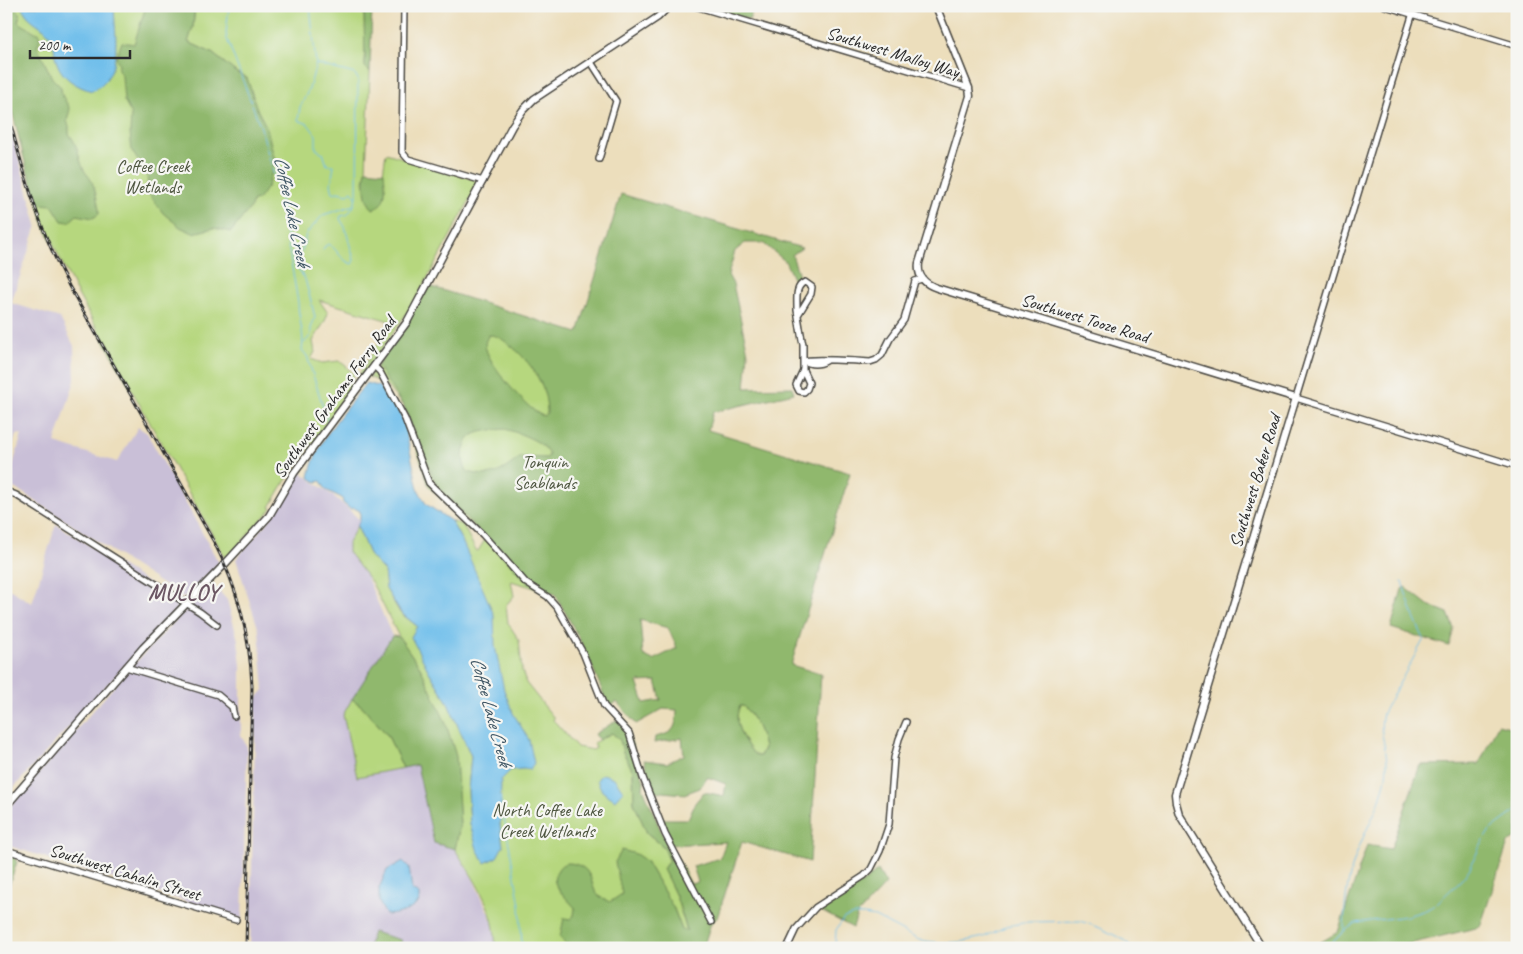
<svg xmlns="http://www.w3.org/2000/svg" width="1523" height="954" viewBox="0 0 1523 954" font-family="Caveat,sans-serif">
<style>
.industrial{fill:#c9bfd7}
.green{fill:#b6d77e;stroke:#708154}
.forest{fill:#90b86d;stroke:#5e724c;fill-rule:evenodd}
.water{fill:#71bfeb;stroke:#4e758b}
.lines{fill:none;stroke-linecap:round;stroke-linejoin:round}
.stream{stroke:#71bfeb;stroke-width:1}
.minor-casing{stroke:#484641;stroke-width:8}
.major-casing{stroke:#484641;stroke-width:9}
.minor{stroke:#fff;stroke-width:5}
.major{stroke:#fff;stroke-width:6}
.rail-casing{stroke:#2b2b2b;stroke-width:3}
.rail{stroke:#f6f6f2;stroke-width:1;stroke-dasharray:4;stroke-linecap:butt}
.labels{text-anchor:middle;stroke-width:4.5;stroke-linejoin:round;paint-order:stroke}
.street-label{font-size:18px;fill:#2b2b2b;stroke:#f6f6f2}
.park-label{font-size:18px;fill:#4e5640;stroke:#f6f6f2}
.water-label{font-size:19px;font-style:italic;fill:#405765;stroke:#f6f6f2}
.district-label{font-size:22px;font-weight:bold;letter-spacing:1px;fill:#6c5864;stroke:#f6f6f2}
</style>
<rect width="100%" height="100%" fill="#f6f6f2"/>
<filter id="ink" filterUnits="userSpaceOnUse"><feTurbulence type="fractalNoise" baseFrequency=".02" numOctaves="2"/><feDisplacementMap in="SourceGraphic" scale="10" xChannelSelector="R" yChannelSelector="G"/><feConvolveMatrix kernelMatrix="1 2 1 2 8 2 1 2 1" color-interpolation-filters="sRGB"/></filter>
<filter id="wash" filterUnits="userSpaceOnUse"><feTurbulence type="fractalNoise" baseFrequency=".0096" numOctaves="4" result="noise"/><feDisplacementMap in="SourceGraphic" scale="20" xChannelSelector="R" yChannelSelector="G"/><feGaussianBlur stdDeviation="1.12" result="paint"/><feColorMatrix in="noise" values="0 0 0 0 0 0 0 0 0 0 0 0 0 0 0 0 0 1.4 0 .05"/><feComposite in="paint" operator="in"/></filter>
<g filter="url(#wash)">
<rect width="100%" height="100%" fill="#ecdebc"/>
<g class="industrial">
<polygon points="6,112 37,225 11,303 60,318 74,346 75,380 55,443 117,462 138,427 147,433 219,563 187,596 182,597 20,491 7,485 22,434 16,435 6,466"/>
<polygon points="299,471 336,498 360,520 348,543 348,552 365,573 392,636 343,715 357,777 417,765 434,843 455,849 473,879 492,921 495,937 495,948 250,948 256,699 264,690 259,631 236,559 272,517"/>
<polygon points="56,524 176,601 178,607 6,796 6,587 32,603"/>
<polygon points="213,589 218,590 227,600 238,640 241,665 241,735 247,747 242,919 6,845 6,811 124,675 195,600 208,590"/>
</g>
<g class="green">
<polygon points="6,6 150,6 137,48 253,97 247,78 237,73 212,53 188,42 193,27 195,6 364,6 365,66 370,72 366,170 364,182 379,200 386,153 480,181 414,303 363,375 359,374 383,336 396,323 319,300 328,313 325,321 313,341 315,352 311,359 322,363 339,361 346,366 354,375 346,397 286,480 270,507 272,508 226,559 75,289 44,226 6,85"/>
<path d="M402,331l176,3 20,273 -87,-26 3,15 -8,9 2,18 11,17 3,31 4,12 28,35 -1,2 3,3 21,24 16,3 3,-2 -3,-5 19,-10 8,7 3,12 10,19 1,32 13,30 17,14 5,13 -6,9 13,27 11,35h-2l-3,-1 -8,-21 -28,-48 34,87h-185c3,-36 -22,-70 -40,-99l5,-24 -2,-29 -38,-129 -21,-30 -27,-54 -24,-31v-9l9,-17 13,30 14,15 2,18 14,24 17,13 11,44 19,31 24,55 -3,34 2,34 30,1v-27l-37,-255 -12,-22 12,4 13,26h2l8,-13 -57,-51 -25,-80 -19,-23 -16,-7z"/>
<polygon points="352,699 363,707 388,736 403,768 357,777 343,715"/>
<path d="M740,706h3c11,10 18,27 21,42l-4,8h-4c-11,-12 -25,-33 -16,-50z"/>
</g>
<g class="forest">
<path d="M6,6h8l6,8 -2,8 21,12 1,6 -3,6 15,32 9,9 1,8 8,14 -3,12 2,5v8c9,10 9,24 15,36 2,4 5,6 7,10 3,4 9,29 8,34l-6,4 -16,-3 -8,7 -7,-1 -10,-16 -13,-1 -12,-34 -21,-83z"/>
<polygon points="146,6 195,6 193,27 188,42 212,53 237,73 247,78 257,109 267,128 275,161 268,186 258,200 253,201 251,207 231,232 214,228 193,233 180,227 163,213 149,194 147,175 132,151 130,133 131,114 124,101 122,76 118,69 119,64 116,58 122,42 134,44"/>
<polygon points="364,6 372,6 370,72 365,67"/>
<polygon points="725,6 754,6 749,20 723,11"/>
<path d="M366,170l18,2c1,14 5,31 -11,37 -10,-9 -9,-27 -7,-39z"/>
<path d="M621,194l181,54 -10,7 9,26 -5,4 -11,-24 -22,-18h-18l-10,8 -7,24 5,9 15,69 -3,35 47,-1 2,6 -81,19 -5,18 142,43 -59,192 30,9 -11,188 -68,-20 -25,76 -6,5 -8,25h-135l-8,-11 4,-19 7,1 3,-4 1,-7c-6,-8 -24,-22 -20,-32 4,-11 9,-15 20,-12 6,2 10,4 13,9 4,5 4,12 7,18 3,5 10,9 15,11l12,-8 -7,-32 7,-12 14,4 10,7 28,48 8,21h5l-11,-34 -13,-27 6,-9 -5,-13 -17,-14 -13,-30 -1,-32 -10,-19 -3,-12 -8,-7 -13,7 -4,-6 22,-14 10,9 17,52 -1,7 23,55 -3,-24h25l7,-16 9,-11 20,4 2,-12 -19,-7 -7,11 -16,6 -32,-3 -8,-31 23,3 17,-8 -2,-17 -28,5 1,-6c19,-4 21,-8 22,-27l-14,-1 -27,15 -19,-22 -9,5c-14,-41 -32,-76 -53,-113l-16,-5 -12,-7 -90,-96 -33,-79 -27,-41 52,-80 149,47zM489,335c9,0 14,5 21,10 21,17 37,40 37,68l-3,3c-15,-3 -54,-51 -58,-67 -2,-5 0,-10 3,-14zM505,429c13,4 40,12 44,26l-2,3 -26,-1c-21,15 -27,22 -53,15 -8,-10 -6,-30 5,-37 8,-5 23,-5 32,-6zM640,620l28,8 9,20 -24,12 -10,-5zM656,681l5,19 -17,3 -7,-21zM740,706h3c11,10 18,27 21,42l-4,8h-4c-11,-12 -25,-33 -16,-50zM726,842l-6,16 -27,8 5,16 -7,2 -13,-25 -10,-14z"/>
<polygon points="1405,587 1428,605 1448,613 1454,629 1449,646 1391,628 1402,589"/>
<polygon points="392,636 399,637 420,667 445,721 456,756 460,825 455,849 434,843 417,765 403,768 388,736 363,707 352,699"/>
<polygon points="1498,724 1517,729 1517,837 1508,843 1480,927 1392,948 1311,948 1338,932 1367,845 1391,849 1420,765 1479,764"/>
<polygon points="6,852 12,854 17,862 6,894"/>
<polygon points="878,870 886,884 857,915 853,928 819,910 865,881"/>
<polygon points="373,932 401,940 402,948 368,948"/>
</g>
<g class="water">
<path d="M22,6h92c1,30 10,69 -22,85 -15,-4 -30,-13 -35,-28 -4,-9 -1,-22 -9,-30 -9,-10 -22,-13 -26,-27z"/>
<path d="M366,383l12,3 11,10 7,10 8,16 14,67 8,15 25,17 12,22 31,72 1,31 9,44 9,23 16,27 5,23 -4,7 -6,-1 -13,1 -10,10 -1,45 3,21 -6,11 -12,6 -8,-14 -7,-25 -2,-34 3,-34 -24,-55 -19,-31 -17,-33 6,-11 -16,-13 -15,-24 -2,-18 -14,-15 -13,-30 3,-6v-9l-6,-3 -4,1 -7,-6 -1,-5 -16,-8 -5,-9 -5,1 -7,-5c7,-36 36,-66 57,-94z"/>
<polygon points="603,774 614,778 623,791 615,800 602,791 597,780 600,776"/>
<path d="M403,861l6,6 3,23 7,4v8c-10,10 -19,12 -33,13l-7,-13v-14l8,-18z"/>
</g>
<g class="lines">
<g class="stream">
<path d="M229,6l-3,27 1,6 34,89 18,65 19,109c0,16 7,32 4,48l5,6 21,66"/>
<polyline points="316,64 355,74 358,79 357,197"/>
<path d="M323,250l2,-4 4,-2c9,6 11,16 23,20l2,-4 -9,-33 -5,-8 1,-3 6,-1 7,-9"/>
<polyline points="304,343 311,335 311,328 315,317 305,279 296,266 297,256 302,251 306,234 323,215 354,205 356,197 352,191 348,194 337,192 333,193 331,184 334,165 327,165 323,153 316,149 316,135 308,124 298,120 300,107 309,89 316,64 310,6"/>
<polyline points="500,795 520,905 522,948"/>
<path d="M1344,931c0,-34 5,-62 19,-93 7,-16 16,-32 20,-49 3,-9 4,-18 4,-27 -1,-18 -9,-30 -4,-49l41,-74 -9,-19 -13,-38"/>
<polyline points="835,948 836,930 844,918 853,915 864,915 875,917 919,940 941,943 960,942 984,937 1007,926 1028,922 1081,921 1100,928 1126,941 1131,948"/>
<polyline points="1327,948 1344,931 1356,923 1407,916 1426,910 1436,904 1463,878 1470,868 1480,846 1490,830 1517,810"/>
</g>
</g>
</g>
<g filter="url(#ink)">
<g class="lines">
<defs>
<g id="minor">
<polyline points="404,6 402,152 408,159 483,181"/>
<polyline points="695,6 969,88"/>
<polyline points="1385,6 1517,46"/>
<polyline points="1415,6 1296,398 1517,466"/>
<polyline points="591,62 616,101 599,159"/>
<path d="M798,315l13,-21 1,-7 -7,-5c-10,4 -8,16 -8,26v2l5,30 1,4v26"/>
<path d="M804,361c5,-3 55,0 66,1l6,-2 6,-5 8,-16 14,-19 11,-39 7,-2"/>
<path d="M804,361c6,4 15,4 22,0"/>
<polyline points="374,366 380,372 405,419 429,483 483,535 526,583 548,597 557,607 583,653 604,706 629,733 643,778 665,834 711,922"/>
<polygon points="803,370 809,383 807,389 804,392 799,391 796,385"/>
<polyline points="6,491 16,495 200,612 217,625"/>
<polyline points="126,667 218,695 232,707 234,716"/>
<polyline points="6,850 236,920"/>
<polyline points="787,948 796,929 816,907 864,876 871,869 880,851 889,824 894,758 899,739 906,722"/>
</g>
<g id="major">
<path d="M936,6l33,82 1,8 -51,167c-2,14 6,21 18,25l359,110 -121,396 1,9 3,11 83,134"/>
<polyline points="6,806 143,648 225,564 269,516 294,473 407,322 512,126 523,110 534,99 658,17 669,6"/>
</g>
</defs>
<use href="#minor" class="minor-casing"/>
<use href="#major" class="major-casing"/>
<use href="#minor" class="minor"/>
<use href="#major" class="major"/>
<defs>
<path id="rail" d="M6,107c17,63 32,121 63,179l145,256c24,46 36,92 38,144l-6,262"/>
</defs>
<use href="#rail" class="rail-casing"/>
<use href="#rail" class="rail"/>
</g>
</g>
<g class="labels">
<g class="street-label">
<text transform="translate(893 52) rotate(17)" y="6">Southwest Malloy Way</text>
<text transform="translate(1085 318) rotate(17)" y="6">Southwest Tooze Road</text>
<text transform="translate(334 397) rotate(-54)" y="6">Southwest Grahams Ferry Road</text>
<text transform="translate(1255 481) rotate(-73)" y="6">Southwest Baker Road</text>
<text transform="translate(125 872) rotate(17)" y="6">Southwest Cahalin Street</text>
</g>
<g class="park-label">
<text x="153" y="172">Coffee Creek<tspan x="153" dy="21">Wetlands</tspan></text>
<text x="545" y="468">Tonquin<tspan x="545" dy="21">Scablands</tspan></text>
<text x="547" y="816">North Coffee Lake<tspan x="547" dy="21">Creek Wetlands</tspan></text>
</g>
<g class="water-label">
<text transform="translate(293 211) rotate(78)" y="7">Coffee Lake Creek</text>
<text transform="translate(492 711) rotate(75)" y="7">Coffee Lake Creek</text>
</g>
<g class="district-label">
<text x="184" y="600">MULLOY</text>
</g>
</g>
<rect width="1523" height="954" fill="none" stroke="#f6f6f2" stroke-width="25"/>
<path d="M30 50v8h100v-8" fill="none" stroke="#2b2b2b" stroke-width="2.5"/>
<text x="38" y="50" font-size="15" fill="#2b2b2b" stroke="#f6f6f2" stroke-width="4" paint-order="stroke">200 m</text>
</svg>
